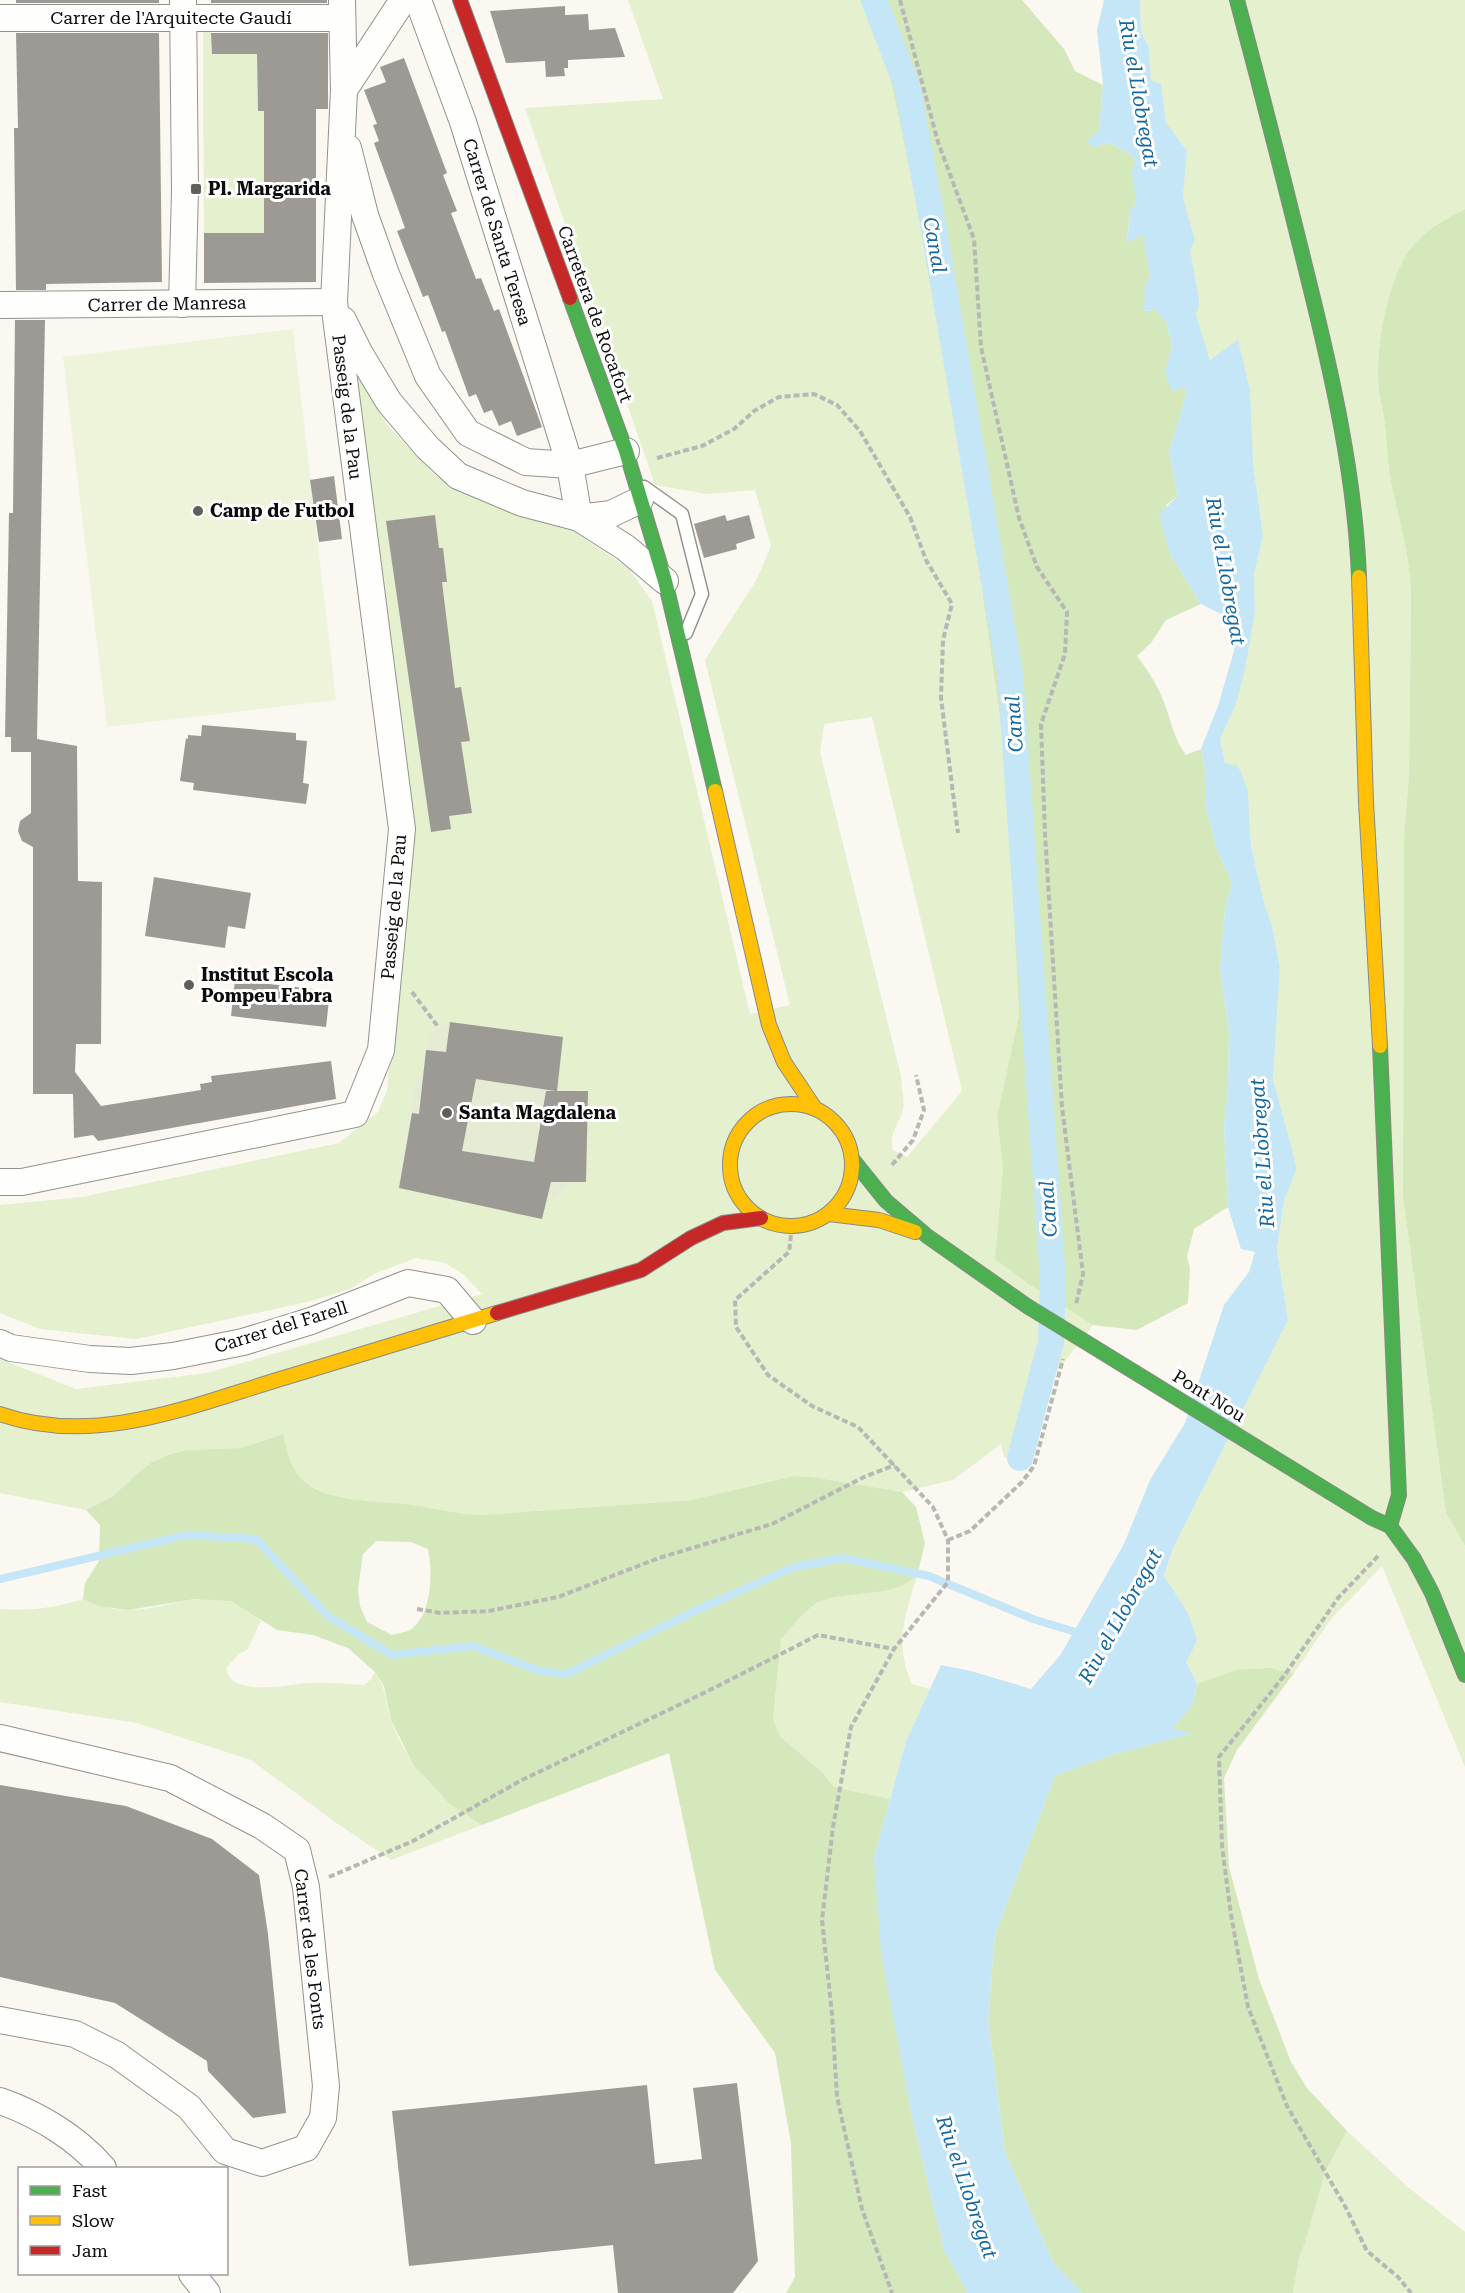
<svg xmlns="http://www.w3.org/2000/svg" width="1465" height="2293" viewBox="0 0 1465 2293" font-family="'Roboto Serif',serif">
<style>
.green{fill:#e4f0ce;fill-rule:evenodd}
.forest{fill:#d4e8bc;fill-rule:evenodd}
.cemetery{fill:#e6ebd3}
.pitch{fill:#edf4d9}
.water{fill:#c5e6f6}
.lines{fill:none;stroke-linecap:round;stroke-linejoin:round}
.stream{stroke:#c5e6f6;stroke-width:8}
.canal{stroke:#c5e6f6;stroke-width:26}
.river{stroke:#c5e6f6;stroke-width:44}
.building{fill:#9d9a96;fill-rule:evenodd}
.lane-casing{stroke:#93928f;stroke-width:15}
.street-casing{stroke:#93928f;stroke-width:28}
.fast-casing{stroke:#8a8985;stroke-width:16}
.slow-casing{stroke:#8a8985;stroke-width:16}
.jam-casing{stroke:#8a8985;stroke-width:16}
.path{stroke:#b7b7b5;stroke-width:4;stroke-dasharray:6 3;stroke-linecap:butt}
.lane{stroke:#fefefd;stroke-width:12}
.street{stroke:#fefefd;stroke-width:26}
.fast{stroke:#4caf50;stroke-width:14}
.slow{stroke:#ffc107;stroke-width:14}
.jam{stroke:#c62828;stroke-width:14}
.fast-bridge-casing{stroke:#8a8985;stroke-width:16;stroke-linecap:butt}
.fast-bridge{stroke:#4caf50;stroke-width:14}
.poi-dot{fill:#5f5f5c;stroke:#fff;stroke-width:2}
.labels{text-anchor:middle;stroke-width:6;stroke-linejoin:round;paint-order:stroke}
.street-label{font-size:18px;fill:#0c0c0c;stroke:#fff}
.poi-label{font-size:18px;font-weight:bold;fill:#0c0c0c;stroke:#fff;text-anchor:start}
.water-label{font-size:20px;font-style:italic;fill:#1267a1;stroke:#fff}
</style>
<rect width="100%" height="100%" fill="#faf8f0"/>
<g class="green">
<path d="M628,0h232l31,81 28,133 49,277 37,262 14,262 -22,102 6,52 -7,90 31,24 66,42 -46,59 -18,77 -25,-4 -3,-13 -48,36 -51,12 -108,-16 -103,24 -210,15c-20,-1 -40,-5 -60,-7 -28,-4 -93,-7 -115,-25 -16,-13 -18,-31 -24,-49l-41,14 -55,2 -18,5 -16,7 -13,10 -27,25 -26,13 -86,-17v-134l76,30 131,-16 275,-79 -18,-19 -19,-12 -29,-5 -40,15 -26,16 -39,12 -175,38 -96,-10 -40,-16v-108l82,-8 257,-54 39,-31 9,-21 22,-255 -59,-475 39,66 46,48 65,32 75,25 54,37 23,32 98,413 40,-9 -85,-345 52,-81 14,-33 -16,-56 -48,4 -52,-9 -130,-377 138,-9zM872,717l90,374 -55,66 -14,-7c-5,-16 6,-25 10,-40 2,-11 -2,-23 -2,-34l-81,-324 4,-28zM450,1022l113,15 -6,52 31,2 -16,91 -27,24 -149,-19 9,-35 11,-73h6l6,-46z"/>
<path d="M1140,0h325v209c-17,9 -36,18 -49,33 -28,31 -42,108 -37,149 1,9 4,18 5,27 3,21 3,42 7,64 8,37 19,73 20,112l-2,181 -5,62 -1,360 43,316 19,33v221l-83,-201 -51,53 -37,54c-43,-9 -57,-1 -97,11l-11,-22 2,-49 -24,-36 9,-29 115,-228 -11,-71 7,-48 13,-33 -24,-89 7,-111 -8,-43 -8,-22 -13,-57 -3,-55 -23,-28 -5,-24 16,-35 19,-92 -1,-37 9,-40 -10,-72 -2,-34 -13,-88 -28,19 -16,-52 -6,-53 6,-15 -11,-42 4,-47 -21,-29 -5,-38 -10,-4 -2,-33 -8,-15z"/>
<polygon points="203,29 211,29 212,54 257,54 258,111 273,111 264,139 264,233 204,233"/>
<path d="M917,1576c-12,38 -23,70 -5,108l18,5 -24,52 -16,58 -56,-12 -11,-14 -43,-37 -7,-16 8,-81 23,-26 14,-11 17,-5 50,-6 17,-5z"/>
<path d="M83,1599c14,6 30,11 45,11 34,0 68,-18 102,-9 12,3 22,12 31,20l-14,29 -8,4 -13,14c2,6 4,12 11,15 21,9 49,2 70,0 19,-1 39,1 57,2l7,-6 4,-7c13,20 10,31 17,51 17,45 50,78 90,102l-91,35 -56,-38 -84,-62 -114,-37 -137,-21v-93c30,2 55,-1 83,-10z"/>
<polygon points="1347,2131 1409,2188 1465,2232 1465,2293 1293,2293 1299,2258 1306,2240 1325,2172"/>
</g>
<g class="forest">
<path d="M860,0h162l42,49 11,22 28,14 -4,45 -11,12 7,6 12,-6c34,15 31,18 36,53l-13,16 -3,31 14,-6 17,-27 8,24v15l-21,37v26l19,-2 8,38 -6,24 6,21 13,-5 1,8 -17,58 9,43 -12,9 4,49 31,50 -35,16 -15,23 -14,13c11,15 20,28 27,46 7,19 10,37 22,53l15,-6 4,23v30l12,47 15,34 -7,28 -5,57 9,62 -1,59 -4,36 4,82 -34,22 -7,28 3,11 -2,35 -51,27 -44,-5 -66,-42 -32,-24 8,-90 -6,-52 22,-102 -14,-262 -37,-262 -49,-277 -28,-133z"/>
<path d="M1465,209v1337l-19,-33 -43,-316 1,-360 5,-62 2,-181c-1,-39 -12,-74 -20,-112 -4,-22 -4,-43 -7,-64 -1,-9 -4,-18 -5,-27 -5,-41 9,-119 37,-149 13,-15 32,-24 49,-33z"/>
<path d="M283,1434c4,19 8,36 23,49 20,17 71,19 97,21 26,3 51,10 78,11l210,-15 103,-24 17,1 91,15 14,15 9,36 -8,33 -15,10 -17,5 -50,6 -17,5 -14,11 -23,26 -8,81 7,16 43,37 11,14 56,12 -16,59 37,254 33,137 24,44h-182l9,-16 -4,-134 -16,-90 -60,-83 -46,-217 -187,72 -32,-21 -36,-38 -23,-46 -7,-34 -9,-14 -27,-24 -35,-13 -36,-5 -46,-29 -36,-2 -67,11 -30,-4 -15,-7 2,-16 14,-22 1,-36 -14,-15 26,-13 27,-25 13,-10 16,-7 18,-5 55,-2zM376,1541l35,1 17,7c5,23 4,67 -18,81 -5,3 -13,3 -18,5l-25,-13 -7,-16 -2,-17 5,-35z"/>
<polygon points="1269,1668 1294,1673 1237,1750 1224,1778 1229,1867 1259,1979 1291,2062 1307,2088 1347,2131 1325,2172 1306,2240 1299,2258 1293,2293 1082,2293 1053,2262 1005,2152 988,2020 995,1935 1055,1776 1111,1755 1191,1734 1173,1728 1192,1706 1197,1684 1236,1670"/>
</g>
<polygon class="cemetery" points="450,1022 563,1037 558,1089 588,1091 586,1182 572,1182 545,1206 542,1219 396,1187 405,1152 416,1078 422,1079 428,1033"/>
<polygon class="pitch" points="293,329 336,700 107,727 63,357"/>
<path class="water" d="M1104,0h36l1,32 8,15 2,33 10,4 5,38 21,29 -4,47 12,42 -7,15 6,53 16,52 28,-20 12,50 3,73 10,72 -9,40 1,37 -10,57 -9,35 -16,35 5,24 13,3 10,25 3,55 13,57 8,22 8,43 -7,111 24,89 -13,33 -7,48 11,71 -115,228 -9,28 24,37 9,28 -11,21 11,22 -5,22 -19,22 19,6 -81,21 -56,21 -60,159 -7,85 17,132 48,110 29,31h-114l-24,-43 -33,-138 -30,-161 -7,-93 32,-117 35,-76 30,6 60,18 30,-35 63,-110 26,-64 35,-57 39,-118 25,-33 6,-20 -14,-3 -13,-42 -4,-82 4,-36 1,-59 -9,-62 5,-57 7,-28 -15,-34 -12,-47v-30l-4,-23 17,-43 16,-55v-15l-7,-19 -26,-13 -31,-50 -11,-40 19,-18 -9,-43 17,-58 -1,-8 -13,5 -7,-21 7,-24 -8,-38 -20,2 1,-26 21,-37v-15l-11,-6 2,-16 -16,25 -14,7 3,-32 13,-16c-5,-35 -2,-38 -36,-53l-12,6 -8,-6 12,-12 4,-45 -6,-55z"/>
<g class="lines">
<polyline class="stream" points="0,1579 186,1535 256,1539 328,1616 392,1655 473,1646 540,1671 567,1674 699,1609 794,1567 843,1558 929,1576 1033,1619 1082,1634"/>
<polyline class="canal" points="874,0 907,85 932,218 1010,674 1053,1278 1051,1342 1020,1458"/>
<polyline class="river" points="1154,174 1177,302"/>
</g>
<g class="building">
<rect x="16" y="0" width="143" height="3"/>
<rect x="211" y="0" width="116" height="3"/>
<polygon points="565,6 565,15 588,14 589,30 615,28 625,57 568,60 568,68 564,68 565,76 546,77 545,61 506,63 490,11"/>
<polygon points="16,33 159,33 162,282 46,284 46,290 16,290 14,128 18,128"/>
<polygon points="211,33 328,33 328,109 316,109 316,282 204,283 204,233 264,233 264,111 258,111 257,54 212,54"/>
<polygon points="404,58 447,173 443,175 457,211 451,213 476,279 481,278 494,311 499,309 542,427 517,436 511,421 499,426 492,410 484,413 476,394 469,397 445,331 442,332 428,295 423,297 397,231 405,228 374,143 379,141 373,125 377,124 364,90 386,82 380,67"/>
<polygon points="15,320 45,320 37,739 77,746 78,881 102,882 101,1044 76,1044 75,1072 101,1106 201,1090 200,1084 212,1082 211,1076 331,1061 336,1099 98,1141 93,1135 74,1138 73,1094 33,1094 33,847 22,841 18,831 20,821 31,813 31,752 11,752 11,737 5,737 9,513 13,513"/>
<polygon points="334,476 342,539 319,542 310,480"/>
<polygon points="435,515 439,548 443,548 447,582 442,582 455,688 461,687 470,741 461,742 472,813 449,816 451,829 431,832 386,521"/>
<polygon points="725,515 727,521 749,515 755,538 736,544 737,549 704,558 694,524"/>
<polygon points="202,725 296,733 296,740 307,741 303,783 309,784 306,804 193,790 194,783 180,781 186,738 188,739 188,735 201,736"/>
<polygon points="154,877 251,893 245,929 228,926 225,948 145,936"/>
<polygon points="235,980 330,991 326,1027 231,1016"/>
<path d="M450,1022l113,15 -6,54h31l-2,91h-35l-9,37 -143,-31 13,-75 7,1 7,-64 20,2zM476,1079l79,12h-9l-12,71 -72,-11z"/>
<polygon points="0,1785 126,1806 212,1839 259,1875 268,1934 286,2113 253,2118 208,2071 207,2061 115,2003 0,1977"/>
<polygon points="737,2083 758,2261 733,2293 618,2293 613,2245 409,2266 392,2111 647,2085 655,2164 702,2159 693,2088"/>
</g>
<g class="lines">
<defs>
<polyline id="lane" points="644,487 682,514 702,594 686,633"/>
<g id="street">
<polyline points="418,0 463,122 570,465 579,518"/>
<polyline points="0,18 342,18"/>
<polyline points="344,90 403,0"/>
<polyline points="348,148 365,215 386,274 428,376 468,433 526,462 570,465 626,451"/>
<polyline points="182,304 185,190 183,1"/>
<polyline points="0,305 334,302"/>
<polyline points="343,320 360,354 389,402 427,447 458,476 522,503 579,518 626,548 665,581"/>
<polyline points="579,518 611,514 640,500"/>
<polyline points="0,1182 22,1182 355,1114 381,1050 402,829 334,302 344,90 342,0"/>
<polyline points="0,1343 11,1348 90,1359 131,1361 173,1356 243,1342 311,1321 408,1283 447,1290 473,1321"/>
<polyline points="0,1738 170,1778 262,1826 297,1850 306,1887 326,2086 323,2118 306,2148 262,2163 225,2151 189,2107 117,2055 75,2034 0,2020"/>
<path d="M0,2101c38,13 77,37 103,67"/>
<polyline points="192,2274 207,2293"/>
</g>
<g id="fast">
<path d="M1237,0c25,94 49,188 72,282 24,97 46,195 50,295"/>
<polyline points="570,298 626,451 665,581 715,791"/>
<polyline points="1380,1046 1399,1495 1390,1526"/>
<polyline points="853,1160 886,1201 927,1236 1027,1306"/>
<polyline points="1372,1518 1390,1526 1414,1559 1432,1593 1465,1675"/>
</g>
<g id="slow">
<polyline points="1359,577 1366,802 1380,1046"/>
<polyline points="715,791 769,1025 784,1062 814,1107"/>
<circle cx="791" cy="1165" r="61"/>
<polyline points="829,1214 879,1220 915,1232"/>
<path d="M0,1414c97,34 195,-10 287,-37 70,-21 140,-43 210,-64"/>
</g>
<g id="jam">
<polyline points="460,0 570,298"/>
<polyline points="497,1313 641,1270 691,1238 723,1223 761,1218"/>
</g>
</defs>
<use href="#lane" class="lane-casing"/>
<use href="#street" class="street-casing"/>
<use href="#fast" class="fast-casing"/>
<use href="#slow" class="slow-casing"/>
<use href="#jam" class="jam-casing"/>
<g class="path">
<polyline points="900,0 938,142 974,239 981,347 1019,518 1037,567 1067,612 1065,654 1041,724 1045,834 1062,1107 1083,1274 1076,1305"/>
<polyline points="657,458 702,446 734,429 754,411 779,397 814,394 837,405 860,431 910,517 926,560 952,604 943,640 941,698 958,833"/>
<polyline points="412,992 439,1028"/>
<polyline points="892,1165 913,1140 924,1110 916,1075"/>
<polyline points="792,1226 789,1252 735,1300 736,1327 768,1375 812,1406 858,1427 933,1507 948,1540 948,1582 894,1649 851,1727 833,1827 822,1920 832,2014 837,2097 862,2209 892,2293"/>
<polyline points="948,1540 970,1531 1022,1482 1034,1466 1063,1359"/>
<polyline points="1378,1556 1338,1598 1284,1676 1219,1757 1222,1846 1231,1915 1248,2007 1287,2106 1346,2208 1367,2251 1398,2277 1411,2293"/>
<polyline points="417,1609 440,1613 489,1611 558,1597 659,1558 772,1524 864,1477 895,1465"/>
<polyline points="329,1877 413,1841 522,1780 708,1691 818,1635 894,1649"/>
</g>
<use href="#lane" class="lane"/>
<use href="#street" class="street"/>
<use href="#fast" class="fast"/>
<use href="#slow" class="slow"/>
<use href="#jam" class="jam"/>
<defs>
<polyline id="fast-bridge" points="1027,1306 1372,1518"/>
</defs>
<use href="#fast-bridge" class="fast-bridge-casing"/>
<use href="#fast-bridge" class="fast-bridge"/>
</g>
<g class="poi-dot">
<rect x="190" y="183" width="12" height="12" rx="3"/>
<circle cx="198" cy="511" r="6"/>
<circle cx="189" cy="985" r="6"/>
<circle cx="447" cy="1113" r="6"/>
</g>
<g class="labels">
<g class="street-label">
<text x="171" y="24">Carrer de l'Arquitecte Gaudí</text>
<text transform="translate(497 232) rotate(73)" y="6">Carrer de Santa Teresa</text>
<text transform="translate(167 304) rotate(-1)" y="6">Carrer de Manresa</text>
<text transform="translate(595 314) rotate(70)" y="6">Carretera de Rocafort</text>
<text transform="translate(347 407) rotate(83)" y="6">Passeig de la Pau</text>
<text transform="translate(394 907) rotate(-85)" y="6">Passeig de la Pau</text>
<text transform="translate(281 1327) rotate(-17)" y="6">Carrer del Farell</text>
<text transform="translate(1209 1396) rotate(32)" y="6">Pont Nou</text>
<text transform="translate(310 1949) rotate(83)" y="6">Carrer de les Fonts</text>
</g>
<g class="poi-label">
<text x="208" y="195">Pl. Margarida</text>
<text x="210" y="517">Camp de Futbol</text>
<text x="201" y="981">Institut Escola<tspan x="201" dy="21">Pompeu Fabra</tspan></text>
<text x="459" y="1119">Santa Magdalena</text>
</g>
<g class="water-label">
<text transform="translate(1139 93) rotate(80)" y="7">Riu el Llobregat</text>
<text transform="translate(935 245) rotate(80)" y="7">Canal</text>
<text transform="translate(1226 571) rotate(80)" y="7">Riu el Llobregat</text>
<text transform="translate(1014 724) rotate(-94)" y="7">Canal</text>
<text transform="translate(1262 1153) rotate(-94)" y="7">Riu el Llobregat</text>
<text transform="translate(1048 1209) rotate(-94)" y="7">Canal</text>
<text transform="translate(1120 1616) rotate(-61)" y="7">Riu el Llobregat</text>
<text transform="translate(967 2187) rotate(71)" y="7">Riu el Llobregat</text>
</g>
</g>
<rect x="18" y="2167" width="210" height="108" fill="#ffffff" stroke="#9e9e9e" stroke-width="1.5"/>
<rect x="30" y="2186" width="30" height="9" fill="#4caf50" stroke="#9e9e9e" stroke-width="1.5"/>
<text x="72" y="2197" font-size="18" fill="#0c0c0c">Fast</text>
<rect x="30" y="2216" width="30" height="9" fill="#ffc107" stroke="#9e9e9e" stroke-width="1.5"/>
<text x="72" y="2227" font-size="18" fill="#0c0c0c">Slow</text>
<rect x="30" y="2246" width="30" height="9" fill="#c62828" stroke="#9e9e9e" stroke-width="1.5"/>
<text x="72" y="2257" font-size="18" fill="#0c0c0c">Jam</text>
</svg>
